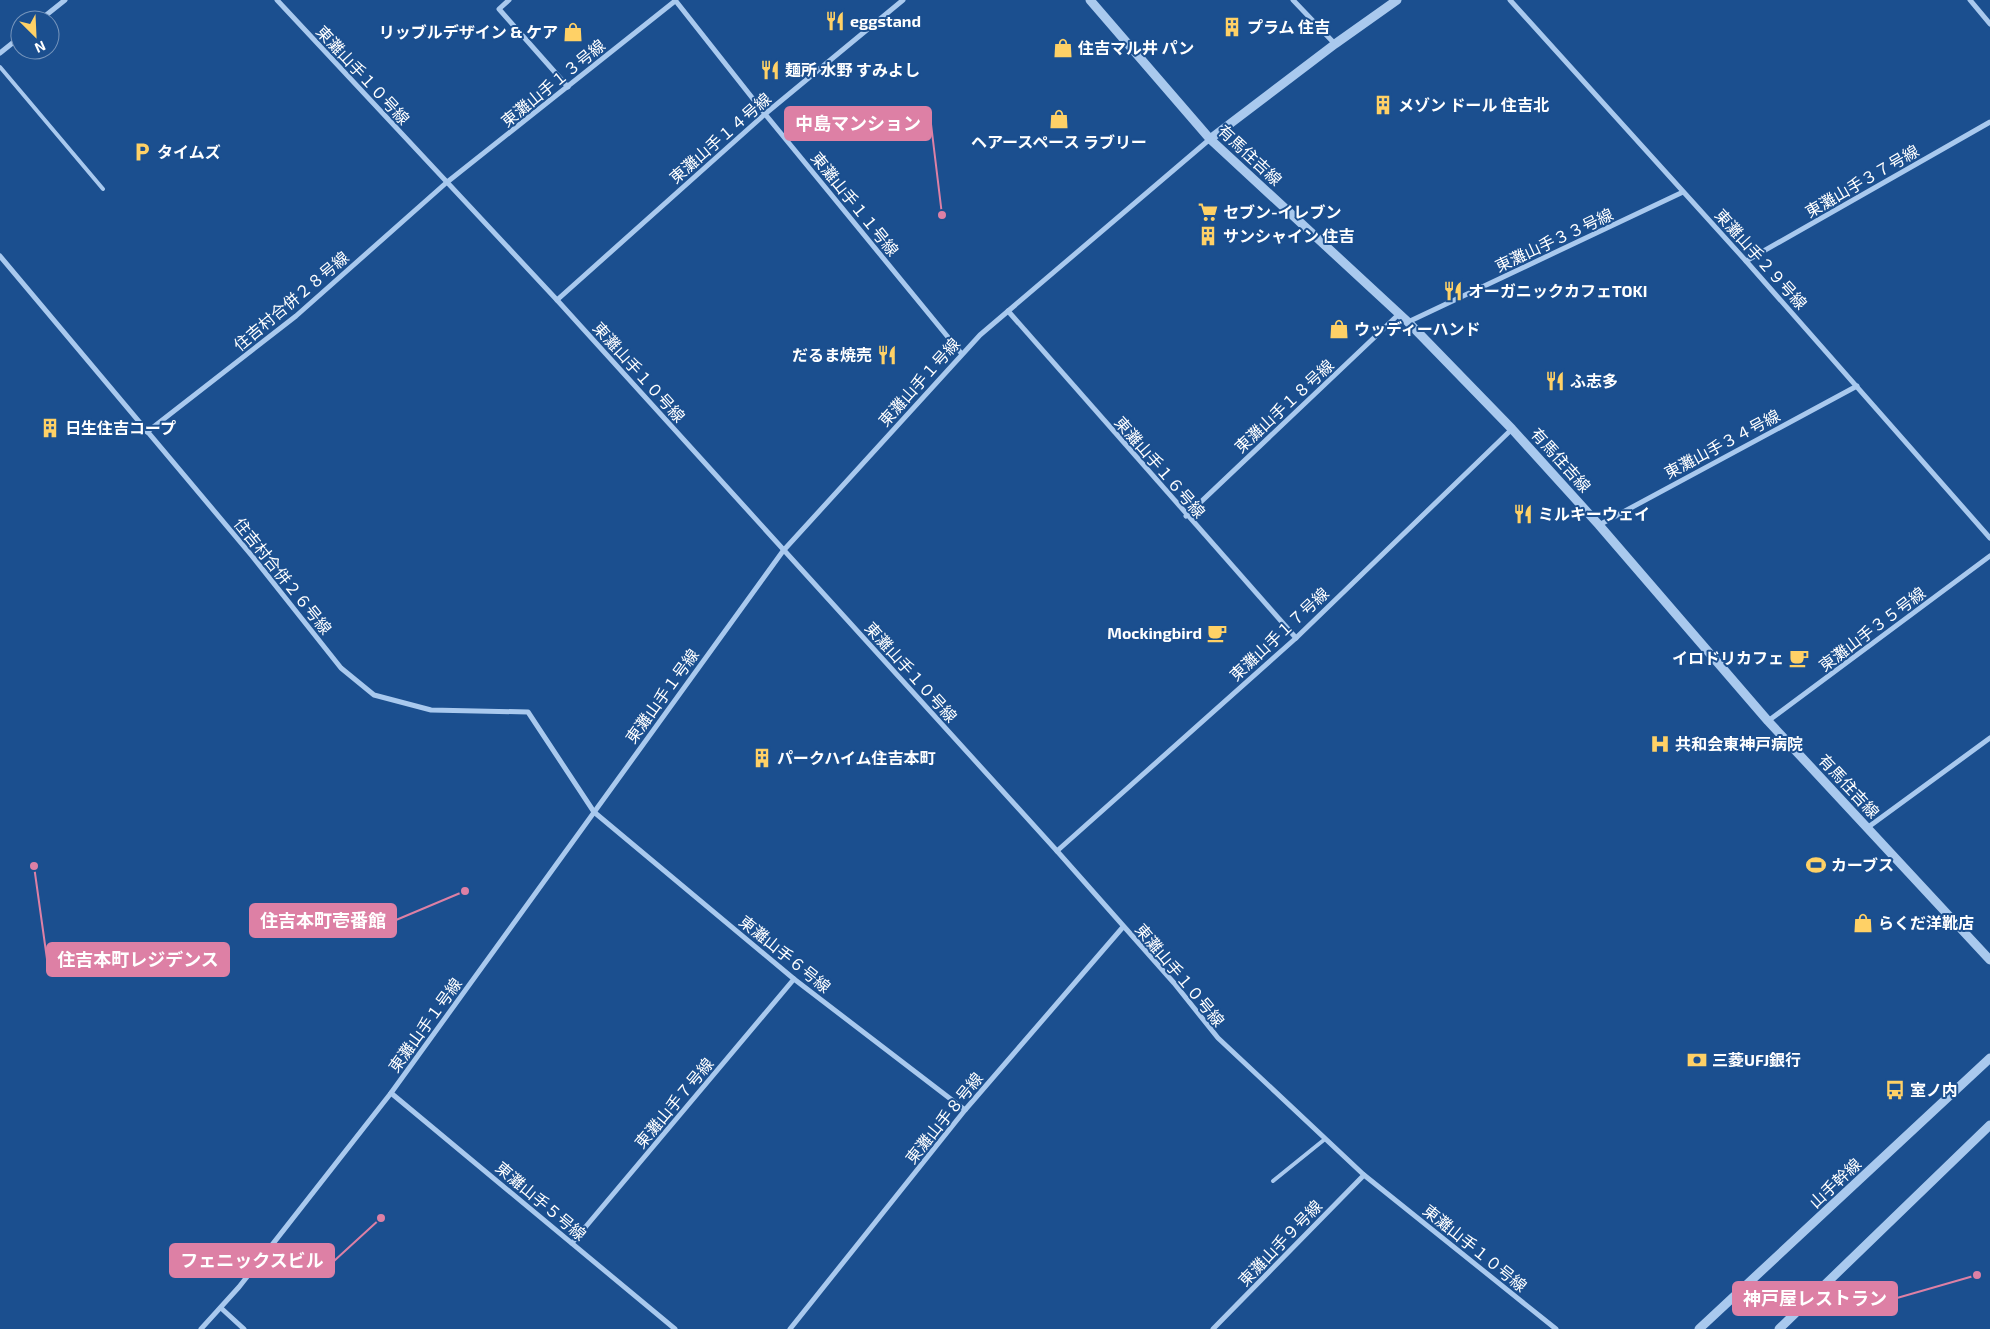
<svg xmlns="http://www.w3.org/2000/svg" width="1990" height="1329" viewBox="0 0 1990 1329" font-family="'Exo 2','Noto Sans JP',sans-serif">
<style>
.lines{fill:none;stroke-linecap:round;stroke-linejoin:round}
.service{stroke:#a9c9ee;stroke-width:4}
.minor{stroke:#a9c9ee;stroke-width:5}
.tertiary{stroke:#a9c9ee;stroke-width:9}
.labels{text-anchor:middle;stroke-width:4;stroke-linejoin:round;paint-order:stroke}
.poi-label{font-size:16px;font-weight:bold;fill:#fff;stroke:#1b4f8f;text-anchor:start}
.street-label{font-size:16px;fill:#fff;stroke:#1b4f8f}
.leader{fill:none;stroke:#dd80a5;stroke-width:2}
.callout-dot{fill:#dd80a5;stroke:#1b4f8f;stroke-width:2}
.callout{fill:#dd80a5;stroke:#dd80a5;stroke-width:2}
.callout-label{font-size:18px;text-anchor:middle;font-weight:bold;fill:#fff}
</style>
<rect width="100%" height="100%" fill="#1b4f8f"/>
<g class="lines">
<g class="service">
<polyline points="0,67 103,189"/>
<polyline points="1273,1181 1325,1139"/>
</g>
<g class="minor">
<polyline points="277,0 557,300 1057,851 1174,983 1218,1038 1364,1175 1556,1329"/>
<polyline points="509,0 499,9 568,87"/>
<polyline points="675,0 765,114 961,353"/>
<polyline points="1293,0 1335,44"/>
<polyline points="1510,0 1746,261 1990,538"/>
<polyline points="1970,0 1990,24"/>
<polyline points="40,20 65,0"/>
<polyline points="0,53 20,37"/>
<polyline points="0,256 252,556 341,668 374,695 431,710 528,712 594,812 794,979 965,1110"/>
<polyline points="1746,261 1990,122"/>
<polyline points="557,300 765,114 903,0"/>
<polyline points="1008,311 1296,638"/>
<polyline points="1408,322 1683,192"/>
<polyline points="147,432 296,316 446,183 675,1"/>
<polyline points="1186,516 1399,314"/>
<polyline points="1599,525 1857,386"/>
<polyline points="1768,721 1990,556"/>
<polyline points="1867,828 1990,738"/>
<polyline points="1057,851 1296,638 1512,429"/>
<polyline points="391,1093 675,1329"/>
<polyline points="572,1243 794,979"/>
<polyline points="221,1308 244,1329"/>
<polyline points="201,1329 239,1287 391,1093 783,551 980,335 1210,139"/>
<polyline points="790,1329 965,1110 1123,927"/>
<polyline points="1213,1329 1364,1175"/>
</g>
<g class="tertiary">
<polyline points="1090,0 1210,139 1408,322 1512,429 1599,525 1768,721 1990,960"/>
<polyline points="1210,139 1335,44 1397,0"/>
<polyline points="1699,1329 1990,1058"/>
<polyline points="1779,1329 1990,1125"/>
</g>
</g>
<defs>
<symbol id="restaurant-bare" viewBox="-9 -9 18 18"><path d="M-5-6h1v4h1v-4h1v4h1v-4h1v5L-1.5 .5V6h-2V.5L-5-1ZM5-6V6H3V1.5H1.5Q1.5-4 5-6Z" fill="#ffd166" stroke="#1b4f8f" stroke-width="2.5" paint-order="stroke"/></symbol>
<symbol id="building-bare" viewBox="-9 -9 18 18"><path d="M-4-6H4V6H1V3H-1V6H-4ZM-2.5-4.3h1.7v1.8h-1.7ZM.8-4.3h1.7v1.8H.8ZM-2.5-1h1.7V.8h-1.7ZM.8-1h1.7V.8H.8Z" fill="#ffd166" stroke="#1b4f8f" stroke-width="2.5" paint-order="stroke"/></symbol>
<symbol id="shop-bare" viewBox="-9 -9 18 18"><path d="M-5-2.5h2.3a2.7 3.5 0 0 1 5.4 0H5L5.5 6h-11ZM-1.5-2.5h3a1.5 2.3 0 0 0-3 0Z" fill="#ffd166" stroke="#1b4f8f" stroke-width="2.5" paint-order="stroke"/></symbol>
<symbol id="parking-bare" viewBox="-9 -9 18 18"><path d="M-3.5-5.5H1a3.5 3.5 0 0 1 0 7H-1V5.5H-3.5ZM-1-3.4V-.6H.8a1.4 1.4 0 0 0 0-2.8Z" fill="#ffd166" stroke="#1b4f8f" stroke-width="2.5" paint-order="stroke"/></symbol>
<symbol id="supermarket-bare" viewBox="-9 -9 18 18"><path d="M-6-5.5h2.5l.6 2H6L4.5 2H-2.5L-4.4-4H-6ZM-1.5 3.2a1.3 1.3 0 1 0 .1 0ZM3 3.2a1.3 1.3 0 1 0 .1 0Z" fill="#ffd166" stroke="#1b4f8f" stroke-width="2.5" paint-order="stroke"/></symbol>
<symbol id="cafe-bare" viewBox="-9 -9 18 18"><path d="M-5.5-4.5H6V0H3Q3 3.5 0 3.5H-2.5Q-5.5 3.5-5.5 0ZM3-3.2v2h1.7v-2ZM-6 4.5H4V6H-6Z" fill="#ffd166" stroke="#1b4f8f" stroke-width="2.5" paint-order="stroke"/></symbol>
<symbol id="hospital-bare" viewBox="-9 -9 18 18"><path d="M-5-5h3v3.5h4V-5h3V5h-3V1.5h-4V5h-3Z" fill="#ffd166" stroke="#1b4f8f" stroke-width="2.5" paint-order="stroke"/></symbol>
<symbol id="stadium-bare" viewBox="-9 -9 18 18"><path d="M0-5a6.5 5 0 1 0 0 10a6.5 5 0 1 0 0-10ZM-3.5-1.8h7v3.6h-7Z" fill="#ffd166" stroke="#1b4f8f" stroke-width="2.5" paint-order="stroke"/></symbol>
<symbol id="bank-bare" viewBox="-9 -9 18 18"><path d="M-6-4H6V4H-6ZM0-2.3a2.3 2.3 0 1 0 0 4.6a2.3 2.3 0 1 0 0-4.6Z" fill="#ffd166" stroke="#1b4f8f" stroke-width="2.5" paint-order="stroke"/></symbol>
<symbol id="bus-bare" viewBox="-9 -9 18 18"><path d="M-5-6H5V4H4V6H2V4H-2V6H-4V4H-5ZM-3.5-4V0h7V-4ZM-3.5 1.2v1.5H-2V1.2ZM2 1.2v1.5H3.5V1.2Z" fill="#ffd166" stroke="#1b4f8f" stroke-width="2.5" paint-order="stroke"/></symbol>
</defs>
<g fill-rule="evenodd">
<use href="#restaurant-bare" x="821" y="7" width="28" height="28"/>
<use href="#building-bare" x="1218" y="13" width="28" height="28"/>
<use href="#shop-bare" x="559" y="18" width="28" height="28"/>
<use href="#shop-bare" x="1049" y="34" width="28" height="28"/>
<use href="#restaurant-bare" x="756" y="56" width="28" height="28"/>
<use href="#building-bare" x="1369" y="91" width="28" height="28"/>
<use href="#shop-bare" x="1045" y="105" width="28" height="28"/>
<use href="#parking-bare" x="128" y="138" width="28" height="28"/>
<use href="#supermarket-bare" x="1194" y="198" width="28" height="28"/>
<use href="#building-bare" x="1194" y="222" width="28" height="28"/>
<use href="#restaurant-bare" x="1439" y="277" width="28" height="28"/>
<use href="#shop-bare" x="1325" y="315" width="28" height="28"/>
<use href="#restaurant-bare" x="873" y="341" width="28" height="28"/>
<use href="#restaurant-bare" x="1541" y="367" width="28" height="28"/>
<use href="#building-bare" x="36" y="414" width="28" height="28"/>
<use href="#restaurant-bare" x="1509" y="500" width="28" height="28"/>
<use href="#cafe-bare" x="1203" y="619" width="28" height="28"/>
<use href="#cafe-bare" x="1785" y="644" width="28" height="28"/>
<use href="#hospital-bare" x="1646" y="730" width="28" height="28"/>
<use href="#building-bare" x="748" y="744" width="28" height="28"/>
<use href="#stadium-bare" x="1802" y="851" width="28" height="28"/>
<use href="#shop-bare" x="1849" y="909" width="28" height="28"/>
<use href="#bank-bare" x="1683" y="1046" width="28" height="28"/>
<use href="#bus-bare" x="1881" y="1076" width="28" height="28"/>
</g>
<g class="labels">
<g class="poi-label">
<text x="850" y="27">eggstand</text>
<text x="1247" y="33">プラム 住吉</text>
<text x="558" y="38" text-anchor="end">リッブルデザイン &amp; ケア</text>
<text x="1078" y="54">住吉マル井 パン</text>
<text x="785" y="76">麺所 水野 すみよし</text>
<text x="1398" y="111">メゾン ドール 住吉北</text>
<text x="1059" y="148" text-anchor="middle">ヘアースペース ラブリー</text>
<text x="157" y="158">タイムズ</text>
<text x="1223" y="218">セブン-イレブン</text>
<text x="1223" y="242">サンシャイン 住吉</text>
<text x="1468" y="297">オーガニックカフェTOKI</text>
<text x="1354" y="335">ウッディーハンド</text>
<text x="872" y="361" text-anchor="end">だるま焼売</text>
<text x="1570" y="387">ふ志多</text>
<text x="65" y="434">日生住吉コープ</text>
<text x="1538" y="520">ミルキーウェイ</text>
<text x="1202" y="639" text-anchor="end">Mockingbird</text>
<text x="1784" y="664" text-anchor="end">イロドリカフェ</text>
<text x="1675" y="750">共和会東神戸病院</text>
<text x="777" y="764">パークハイム住吉本町</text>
<text x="1831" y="871">カーブス</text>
<text x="1878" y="929">らくだ洋靴店</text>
<text x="1712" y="1066">三菱UFJ銀行</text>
<text x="1910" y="1096">室ノ内</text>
</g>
<g class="street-label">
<text transform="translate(363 75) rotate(47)" y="6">東灘山手１０号線</text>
<text transform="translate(553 83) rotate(-39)" y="6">東灘山手１３号線</text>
<text transform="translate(720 138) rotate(-41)" y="6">東灘山手１４号線</text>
<text transform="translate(1250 155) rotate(43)" y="6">有馬住吉線</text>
<text transform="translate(1862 181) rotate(-30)" y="6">東灘山手３７号線</text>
<text transform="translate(855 204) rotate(51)" y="6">東灘山手１１号線</text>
<text transform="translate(1554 240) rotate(-25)" y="6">東灘山手３３号線</text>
<text transform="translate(1761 259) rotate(48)" y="6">東灘山手２９号線</text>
<text transform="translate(291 301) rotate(-40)" y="6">住吉村合併２８号線</text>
<text transform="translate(639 372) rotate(48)" y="6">東灘山手１０号線</text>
<text transform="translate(919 382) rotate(-48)" y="6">東灘山手１号線</text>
<text transform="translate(1284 406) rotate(-43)" y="6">東灘山手１８号線</text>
<text transform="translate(1722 444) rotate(-28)" y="6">東灘山手３４号線</text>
<text transform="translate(1561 460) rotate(48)" y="6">有馬住吉線</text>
<text transform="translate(1160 467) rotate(49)" y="6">東灘山手１６号線</text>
<text transform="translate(283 576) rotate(51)" y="6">住吉村合併２６号線</text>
<text transform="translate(1872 629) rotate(-37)" y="6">東灘山手３５号線</text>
<text transform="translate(1279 634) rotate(-43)" y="6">東灘山手１７号線</text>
<text transform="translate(911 672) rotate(48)" y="6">東灘山手１０号線</text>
<text transform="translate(662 696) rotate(-54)" y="6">東灘山手１号線</text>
<text transform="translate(1849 786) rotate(47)" y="6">有馬住吉線</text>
<text transform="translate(785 954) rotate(39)" y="6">東灘山手６号線</text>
<text transform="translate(1180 975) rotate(50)" y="6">東灘山手１０号線</text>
<text transform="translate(425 1025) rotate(-54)" y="6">東灘山手１号線</text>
<text transform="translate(674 1103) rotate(-50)" y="6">東灘山手７号線</text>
<text transform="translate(944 1118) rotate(-51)" y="6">東灘山手８号線</text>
<text transform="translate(1835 1183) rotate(-43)" y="6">山手幹線</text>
<text transform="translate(541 1201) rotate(40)" y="6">東灘山手５号線</text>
<text transform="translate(1280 1243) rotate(-46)" y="6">東灘山手９号線</text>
<text transform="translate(1475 1248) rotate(39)" y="6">東灘山手１０号線</text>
</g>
</g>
<path class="leader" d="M942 215L931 124M465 891L396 920M34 866L47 959M381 1218L334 1261M1977 1275L1897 1298"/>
<g class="callout-dot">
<circle cx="942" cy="215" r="5"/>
<circle cx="465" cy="891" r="5"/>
<circle cx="34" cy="866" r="5"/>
<circle cx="381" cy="1218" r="5"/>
<circle cx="1977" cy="1275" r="5"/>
</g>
<g class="callout">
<rect x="785" y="107" width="146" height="33" rx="5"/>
<rect x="250" y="904" width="146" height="33" rx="5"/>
<rect x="47" y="943" width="182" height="33" rx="5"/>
<rect x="170" y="1244" width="164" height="33" rx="5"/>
<rect x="1733" y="1282" width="164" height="33" rx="5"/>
</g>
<g class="callout-label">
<text x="858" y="130">中島マンション</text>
<text x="323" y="927">住吉本町壱番館</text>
<text x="138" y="966">住吉本町レジデンス</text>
<text x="252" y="1267">フェニックスビル</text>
<text x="1815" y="1305">神戸屋レストラン</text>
</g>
<g transform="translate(35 35) rotate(156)"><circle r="24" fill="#1b4f8f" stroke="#7695bc"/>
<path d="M0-4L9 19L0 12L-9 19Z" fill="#ffd166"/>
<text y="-8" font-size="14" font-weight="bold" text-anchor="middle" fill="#ffffff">N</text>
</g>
</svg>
